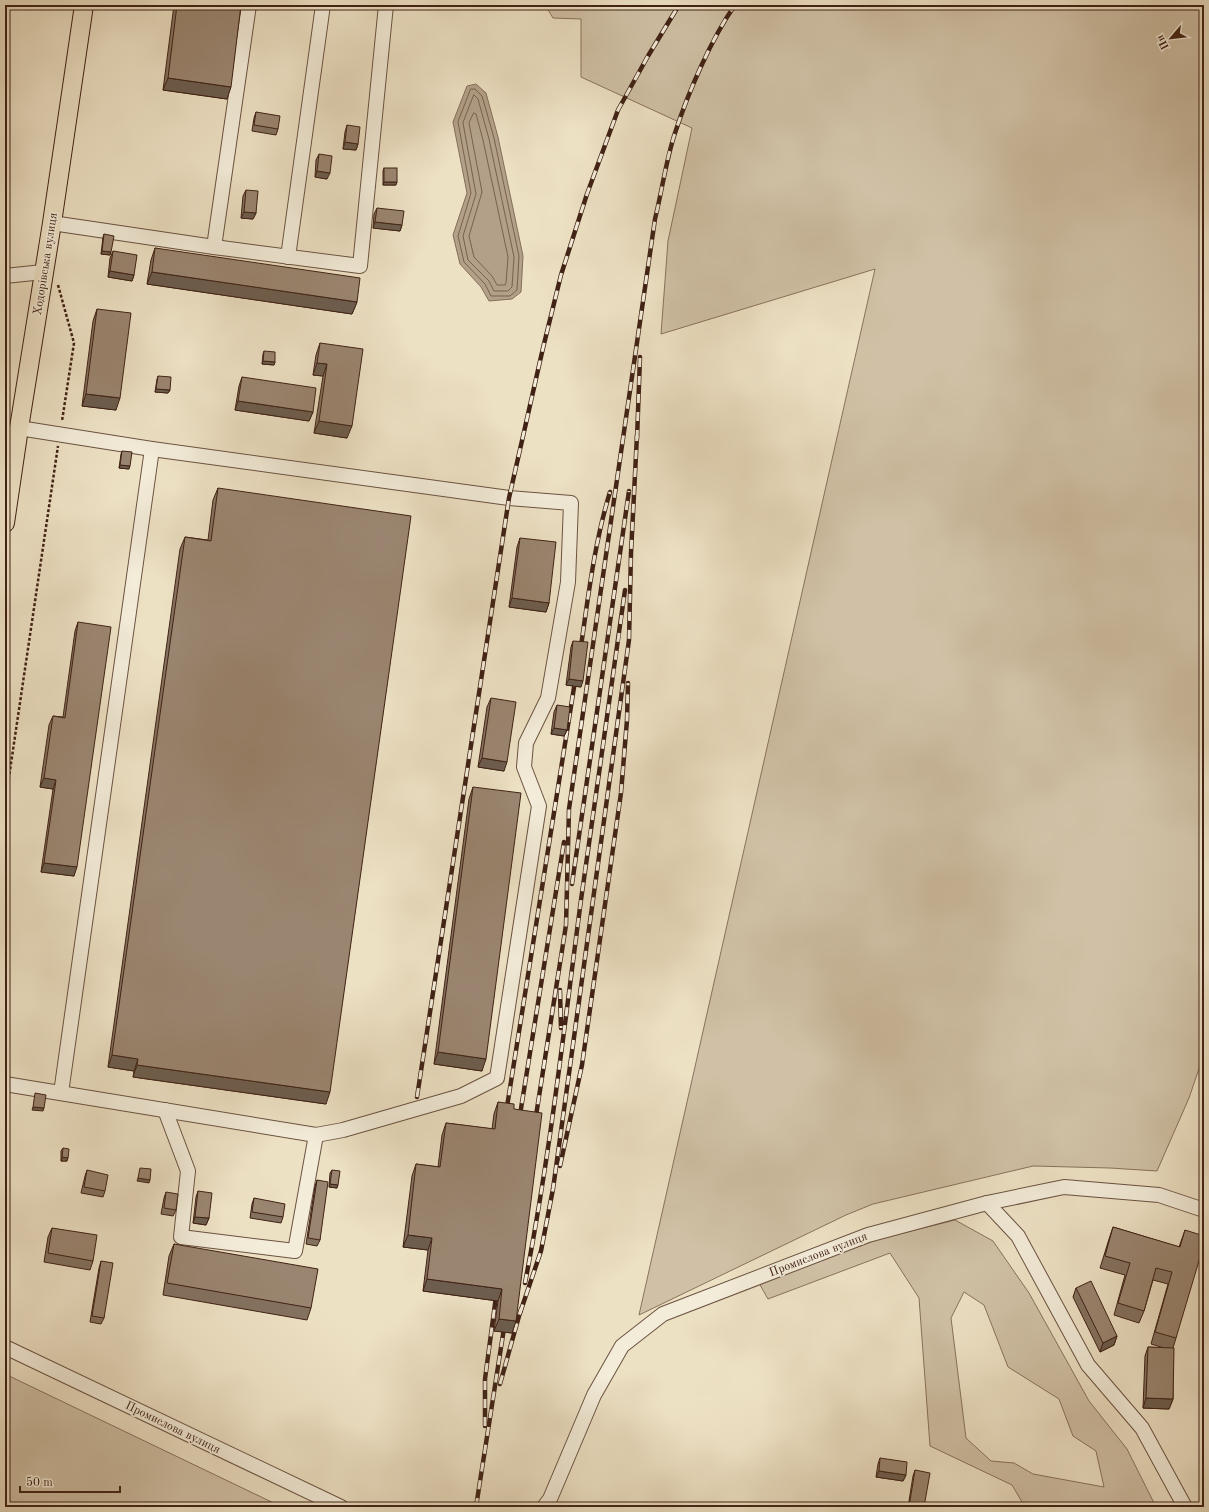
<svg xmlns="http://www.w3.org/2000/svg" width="1209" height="1512" viewBox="0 0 1209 1512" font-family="'Old Standard TT',serif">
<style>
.green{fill:#d0c1a6;stroke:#88725e;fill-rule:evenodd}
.water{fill:#b2a088;stroke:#846e5a}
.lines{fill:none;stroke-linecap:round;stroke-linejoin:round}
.shore{stroke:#79614e;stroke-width:1}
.minor-casing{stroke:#6b5241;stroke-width:16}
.major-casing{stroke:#402215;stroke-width:20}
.path{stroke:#402215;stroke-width:2.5;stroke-dasharray:3 2;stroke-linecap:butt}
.minor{stroke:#f3ecd9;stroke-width:14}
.major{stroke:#ede1c4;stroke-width:18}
.rail-casing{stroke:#402215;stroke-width:4.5}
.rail{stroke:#f3ecd9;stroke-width:3;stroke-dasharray:9;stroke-linecap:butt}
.wall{fill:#847260;stroke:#402215}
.shaded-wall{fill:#6c5d4e;stroke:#402215}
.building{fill:#9a8570;stroke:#402215}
.labels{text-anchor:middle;stroke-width:3;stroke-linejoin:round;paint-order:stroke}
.street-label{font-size:12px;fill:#402215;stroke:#f3ecd9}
</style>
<rect width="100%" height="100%" fill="#ede1c4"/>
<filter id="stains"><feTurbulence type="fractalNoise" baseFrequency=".005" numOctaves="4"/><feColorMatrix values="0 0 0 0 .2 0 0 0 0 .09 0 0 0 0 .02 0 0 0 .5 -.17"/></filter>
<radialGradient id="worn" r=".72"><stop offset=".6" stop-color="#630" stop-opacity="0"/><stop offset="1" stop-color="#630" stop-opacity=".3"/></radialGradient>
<g class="green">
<polygon points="545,5 1204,5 1204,1054 1189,1098 1157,1171 1110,1168 1033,1166 873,1204 846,1215 639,1315 875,269 661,334 668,241 692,128 581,77 581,19 553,18"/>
<path d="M955,1220l38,21 36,52 60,108 38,48 29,58h-131l-13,-22 -82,-39 -11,-148 -29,-45 -122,46 -9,-16 120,-44zM964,1292l20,13 24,62 51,32 14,37 23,15 8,36 -71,-13 -19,-11 -23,-2 -25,-23 -15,-120z"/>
<polygon points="5,1374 282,1507 5,1507"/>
</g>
<polygon class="water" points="476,84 486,93 498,137 523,256 521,292 512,299 489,301 481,287 460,264 453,235 467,193 453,122 467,86"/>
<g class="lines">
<g class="shore">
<polygon points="471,89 475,89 482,96 494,138 519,256 517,290 510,296 491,296 485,284 464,262 458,236 471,193 458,122"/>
<polygon points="474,95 478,99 489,139 514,257 512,287 508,291 494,291 489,281 468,260 463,236 476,194 463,123"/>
<polygon points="474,113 476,114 483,140 508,257 506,283 505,285 497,285 492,276 474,257 469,236 482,192 469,123"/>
</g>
<defs>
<g id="minor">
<polyline points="52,223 214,247 360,266 386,5"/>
<polyline points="214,247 249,5"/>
<polyline points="288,257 323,5"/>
<polyline points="5,276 43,272"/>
<polyline points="5,1084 316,1135 343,1130 461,1096 497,1078 539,806 524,767 526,743 548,698 568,582 571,503 509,498 152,449 19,428"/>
<polyline points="61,1093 152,449"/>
<polyline points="165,1110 188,1171 181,1237 295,1251 316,1135"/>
<polyline points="987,1203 1018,1236 1088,1365 1142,1428 1185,1507"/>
<polyline points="5,1347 341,1507"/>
<polyline points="544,1507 550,1499 594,1395 622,1346 663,1314 868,1235 987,1203 1064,1187 1159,1195 1204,1210"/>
</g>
<polyline id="major" points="5,523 19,428 52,223 84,5"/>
</defs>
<use href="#minor" class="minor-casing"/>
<use href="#major" class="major-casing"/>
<g class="path">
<polyline points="58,285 74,343 62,421"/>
<polyline points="5,804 58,446"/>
</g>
<use href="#minor" class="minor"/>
<use href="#major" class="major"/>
<defs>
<g id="rail">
<polyline points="637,439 640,357"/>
<path d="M580,653c8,-54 14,-109 30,-161"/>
<polyline points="572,884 629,491"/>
<polyline points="560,990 561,1028"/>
<polyline points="417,1097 509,498 543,348 561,275 587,194 618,110 648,56 679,5"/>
<polyline points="506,1113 576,675"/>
<polyline points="519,1121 564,842"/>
<path d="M535,1122l31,-197 3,-116 86,-590c7,-28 11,-59 20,-86 13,-40 36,-94 60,-128"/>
<polyline points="560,1166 582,1065 621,793 627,720 628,683"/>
<path d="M525,1283c25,-127 39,-255 56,-383 14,-103 30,-206 44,-310"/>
<polyline points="520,1313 541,1251 553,1189 629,640 631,553 637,435"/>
<polyline points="500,1384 521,1309"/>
<polyline points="485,1426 485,1379 497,1289"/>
<polyline points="476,1507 505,1322"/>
</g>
</defs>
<use href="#rail" class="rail-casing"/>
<use href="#rail" class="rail"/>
</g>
<g class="wall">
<polygon points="174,5 241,5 227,99 163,90"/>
<polygon points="256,112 278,129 276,135 252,131 254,118"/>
<polygon points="347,125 358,144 356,150 343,149 345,132"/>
<polygon points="319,154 327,179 315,177 316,160"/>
<polygon points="384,168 396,185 383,185 383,171"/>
<polygon points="246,190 256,213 253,219 241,218 243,196"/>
<polygon points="377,208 402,225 400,231 373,228 374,214"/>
<polygon points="104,234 110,255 101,254 103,237"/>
<polygon points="155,248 357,302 352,314 147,284 151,260"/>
<polygon points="113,251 134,275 132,281 108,277 110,258"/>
<polygon points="97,309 116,410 82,406 93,321"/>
<polygon points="320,343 347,438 314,433 323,376 313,375 316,355"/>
<polygon points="264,351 275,362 274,365 262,364 263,354"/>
<polygon points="158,376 170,390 168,393 155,392 157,379"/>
<polygon points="242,377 313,412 309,421 235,410 239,386"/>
<polygon points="122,451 129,469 119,468 121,454"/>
<polygon points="218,488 326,1104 133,1077 134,1071 108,1067 180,549 185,537 208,540 213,500"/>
<polygon points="520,538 549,603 546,612 509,607 517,547"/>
<polygon points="78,622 74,876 41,872 53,789 40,787 49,725 53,716 63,717 75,631"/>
<polygon points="573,641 581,687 566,685 571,647"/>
<polygon points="491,698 504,771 478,767 487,707"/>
<polygon points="557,705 567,730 564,736 551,734 554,712"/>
<polygon points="473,787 482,1071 434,1064 469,799"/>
<polygon points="498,1102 514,1109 512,1333 494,1331 498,1301 423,1291 428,1250 403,1247 412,1176 416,1164 438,1167 442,1135 446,1123 492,1129 494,1114"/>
<polygon points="63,1148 67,1161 61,1161 61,1151"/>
<polygon points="87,1170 105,1191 103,1197 81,1193 85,1176"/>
<polygon points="332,1170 337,1188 329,1187 330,1173"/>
<polygon points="317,1180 320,1240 317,1246 306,1244 315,1186"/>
<polygon points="198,1191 209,1218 206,1225 193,1223 196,1197"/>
<polygon points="166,1192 176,1210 173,1216 161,1214 164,1198"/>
<polygon points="254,1198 283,1217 281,1223 250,1218 252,1204"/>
<polygon points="1113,1227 1179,1247 1185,1230 1176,1338 1173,1348 1173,1399 1169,1409 1143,1408 1145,1356 1148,1347 1164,1348 1151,1344 1168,1284 1153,1280 1144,1311 1139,1323 1114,1315 1125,1275 1100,1268 1109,1239"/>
<polygon points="52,1228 93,1261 90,1270 44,1262 48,1237"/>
<polygon points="174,1244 311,1308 307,1320 163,1295 169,1256"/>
<polygon points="101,1261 104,1318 101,1324 90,1322 99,1268"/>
<polygon points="1076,1288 1117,1336 1114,1345 1100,1352 1073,1297"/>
<polygon points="1204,1293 1204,1306 1201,1305"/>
<polygon points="880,1458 906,1475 903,1481 876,1477 878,1464"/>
<polygon points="915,1470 924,1507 908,1507 913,1476"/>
</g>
<g class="shaded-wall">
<polygon points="168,78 231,87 227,99 163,90"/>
<polygon points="345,142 358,144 356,150 343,149"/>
<polygon points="317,171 330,173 327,179 315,177"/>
<polygon points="384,182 397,182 396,185 383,185"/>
<polygon points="244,212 256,213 253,219 241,218"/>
<polygon points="375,222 402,225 400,231 373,228"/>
<polygon points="102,251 111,252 110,255 101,254"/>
<polygon points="110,271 134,275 132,281 108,277"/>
<polygon points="152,272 357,302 352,314 147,284"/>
<polygon points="263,361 275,362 274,365 262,364"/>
<polygon points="317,363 327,364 323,376 313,375"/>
<polygon points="156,389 170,390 168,393 155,392"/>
<polygon points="86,394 120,398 116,410 82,406"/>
<polygon points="238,401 313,412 309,421 235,410"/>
<polygon points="319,421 352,426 347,438 314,433"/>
<polygon points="120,465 130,466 129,469 119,468"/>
<polygon points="512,598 549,603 546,612 509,607"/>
<polygon points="569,679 583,681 581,687 566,685"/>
<polygon points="554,728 567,730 564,736 551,734"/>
<polygon points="482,758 507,762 504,771 478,767"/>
<polygon points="44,778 56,780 53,789 40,787"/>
<polygon points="44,863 77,867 74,876 41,872"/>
<polygon points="438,1052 486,1059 482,1071 434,1064"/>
<polygon points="112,1055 138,1059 134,1071 108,1067"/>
<polygon points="137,1065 330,1092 326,1104 133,1077"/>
<polygon points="33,1107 44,1108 43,1111 32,1110"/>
<polygon points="62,1157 68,1158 67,1161 61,1161"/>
<polygon points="138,1178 150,1180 149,1183 137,1181"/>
<polygon points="330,1184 338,1185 337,1188 329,1187"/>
<polygon points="195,1217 209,1218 206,1225 193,1223"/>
<polygon points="408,1235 432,1238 428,1250 403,1247"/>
<polygon points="427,1279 502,1289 498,1301 423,1291"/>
<polygon points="499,1319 516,1321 512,1333 494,1331"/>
<polygon points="1117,1336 1114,1345 1100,1352 1103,1343"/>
<polygon points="1146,1398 1173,1399 1169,1409 1143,1408"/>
<polygon points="879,1471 906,1475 903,1481 876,1477"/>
</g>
<g class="building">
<polygon points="177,5 241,5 231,87 168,78"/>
<polygon points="256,112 280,116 278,129 254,125"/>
<polygon points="347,125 360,127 358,144 345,142"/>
<polygon points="319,154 332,156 330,173 317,171"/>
<rect x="384" y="168" width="13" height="14"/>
<polygon points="246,190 258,191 256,213 244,212"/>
<polygon points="377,208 404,211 402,225 375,222"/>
<polygon points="104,234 114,236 111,252 102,251"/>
<polygon points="155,248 360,278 357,302 152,272"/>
<polygon points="113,251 137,255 134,275 110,271"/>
<polygon points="97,309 131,313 120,398 86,394"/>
<polygon points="320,343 363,349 352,426 319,421 327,364 317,363"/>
<polygon points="264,351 275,352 275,362 263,361"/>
<polygon points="158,376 171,377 170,390 156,389"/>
<polygon points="242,377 316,388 313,412 238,401"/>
<polygon points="122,451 132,452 130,466 120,465"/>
<polygon points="218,488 411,516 330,1092 137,1065 138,1059 112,1055 185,537 211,541"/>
<polygon points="520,538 556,542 549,603 512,598"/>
<polygon points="78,622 111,627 77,867 44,863 56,780 44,778 53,716 65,718"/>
<polygon points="573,641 588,642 583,681 569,679"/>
<polygon points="491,698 516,702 507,762 482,758"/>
<polygon points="557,705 570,707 567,730 554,728"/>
<polygon points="473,787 521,793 486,1059 438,1052"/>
<polygon points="35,1093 46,1095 44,1108 33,1107"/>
<polygon points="498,1102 514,1104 514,1109 542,1113 516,1321 499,1319 502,1289 427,1279 432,1238 408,1235 416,1164 440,1167 446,1123 495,1129"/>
<polygon points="63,1148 69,1149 68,1158 62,1157"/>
<polygon points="140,1168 151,1169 150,1180 138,1178"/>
<polygon points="87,1170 108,1175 105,1191 84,1187"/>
<polygon points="332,1170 340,1171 338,1185 330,1184"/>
<polygon points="317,1180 328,1182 320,1240 308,1238"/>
<polygon points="198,1191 212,1193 209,1218 195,1217"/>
<polygon points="166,1192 178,1194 176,1210 164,1208"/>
<polygon points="254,1198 285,1204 283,1217 252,1212"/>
<polygon points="1113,1227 1180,1247 1185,1230 1204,1236 1204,1244 1176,1338 1155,1332 1172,1272 1156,1268 1144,1311 1118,1303 1130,1263 1105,1256"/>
<polygon points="52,1228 97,1235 93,1261 48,1253"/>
<polygon points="174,1244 318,1269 311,1308 167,1283"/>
<polygon points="101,1261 113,1263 104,1318 92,1316"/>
<polygon points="1091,1281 1117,1336 1103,1343 1076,1288"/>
<polygon points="1148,1347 1174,1348 1173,1399 1146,1398"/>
<polygon points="880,1458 907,1462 906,1475 879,1471"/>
<polygon points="915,1470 930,1473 924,1507 909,1507"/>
</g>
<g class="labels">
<g class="street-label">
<text transform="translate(45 264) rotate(-81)" y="4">Ходорівська вулиця</text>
<text transform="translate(818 1254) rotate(-21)" y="4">Промислова вулиця</text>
<text transform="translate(173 1427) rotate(26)" y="4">Промислова вулиця</text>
</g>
</g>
<rect width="1209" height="1512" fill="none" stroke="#ede1c4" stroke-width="20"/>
<rect x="6" y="6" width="1197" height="1500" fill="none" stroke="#402215" stroke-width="2"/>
<rect x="10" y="10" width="1189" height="1492" fill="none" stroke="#402215"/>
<g transform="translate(1171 38) rotate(242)" stroke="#f3ecd9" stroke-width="3" paint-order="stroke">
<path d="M0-3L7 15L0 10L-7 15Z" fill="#402215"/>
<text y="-6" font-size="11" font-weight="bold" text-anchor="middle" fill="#402215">Пн</text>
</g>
<path d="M20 1486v6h100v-6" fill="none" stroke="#402215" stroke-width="2"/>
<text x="26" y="1486" font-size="12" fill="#402215" stroke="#f3ecd9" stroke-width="3" paint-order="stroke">50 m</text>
<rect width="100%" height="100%" filter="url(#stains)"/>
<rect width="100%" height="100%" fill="url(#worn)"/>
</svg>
